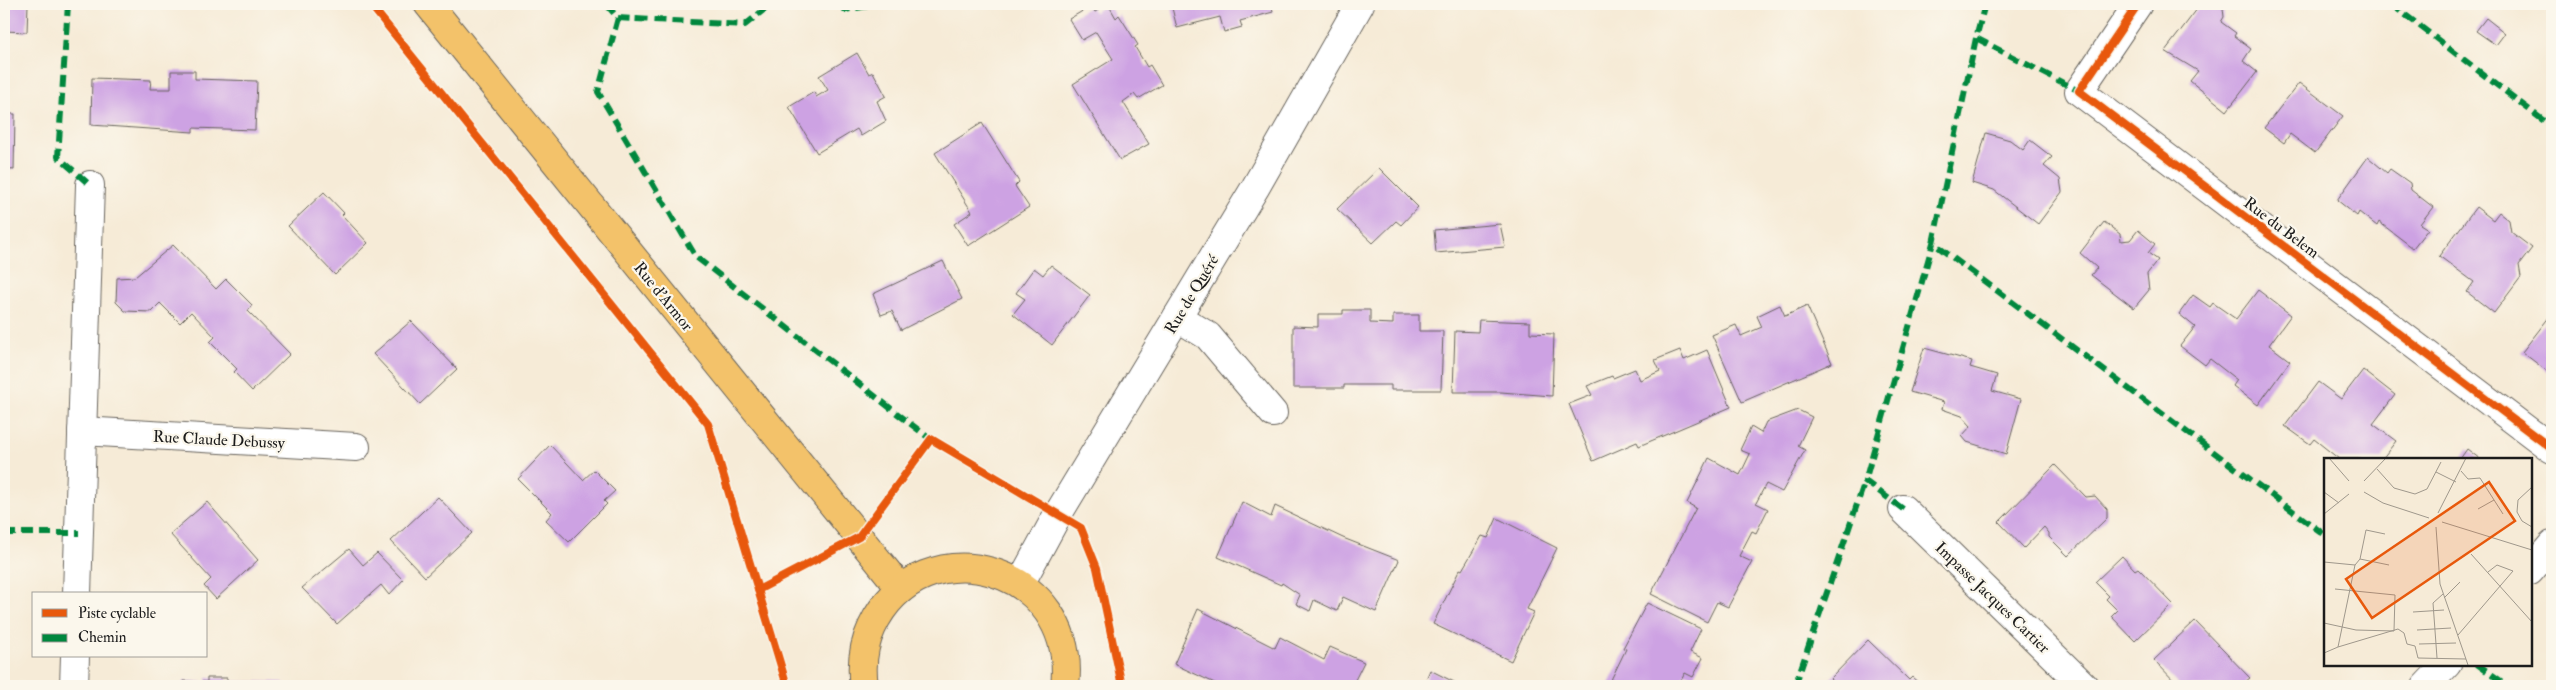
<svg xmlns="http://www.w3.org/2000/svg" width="2556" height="690" viewBox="0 0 2556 690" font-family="'IM FELL Double Pica',serif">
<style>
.building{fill:#cda2e3}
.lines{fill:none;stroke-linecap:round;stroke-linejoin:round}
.minor-casing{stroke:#68645d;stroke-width:30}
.major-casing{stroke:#68645d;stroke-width:30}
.minor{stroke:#fff;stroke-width:28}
.major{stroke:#f3c26a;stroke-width:28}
.quiet{stroke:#00873e;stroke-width:6;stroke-dasharray:12 6;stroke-linecap:butt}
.cycleway-casing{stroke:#fbf7ec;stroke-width:11}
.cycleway{stroke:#e8590c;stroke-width:8}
.labels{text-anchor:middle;stroke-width:4.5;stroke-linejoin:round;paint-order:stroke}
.street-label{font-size:16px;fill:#1c1c1c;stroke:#fbf7ec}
.inset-road{fill:none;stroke:#9f988c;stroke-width:1}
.view{fill:#e8590c;fill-opacity:0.15;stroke:#e8590c;stroke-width:2.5}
.inset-edge{fill:none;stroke:#1c1c1c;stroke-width:2.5}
</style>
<rect width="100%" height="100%" fill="#fbf7ec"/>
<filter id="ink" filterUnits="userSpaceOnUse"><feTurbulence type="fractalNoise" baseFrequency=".02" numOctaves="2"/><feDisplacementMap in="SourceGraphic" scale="10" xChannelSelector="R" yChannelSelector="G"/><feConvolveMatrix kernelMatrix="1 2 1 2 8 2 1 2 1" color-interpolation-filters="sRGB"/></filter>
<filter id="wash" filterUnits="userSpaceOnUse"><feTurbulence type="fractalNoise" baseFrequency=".0096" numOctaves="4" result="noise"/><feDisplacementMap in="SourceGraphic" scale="20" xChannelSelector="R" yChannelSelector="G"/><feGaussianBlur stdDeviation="1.12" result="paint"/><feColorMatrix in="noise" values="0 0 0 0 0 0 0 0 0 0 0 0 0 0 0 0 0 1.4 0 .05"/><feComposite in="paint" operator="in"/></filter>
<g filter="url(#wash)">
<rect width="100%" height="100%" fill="#f6ebd7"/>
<g id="blocks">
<g class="building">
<polygon points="4,4 28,4 27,32 4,31"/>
<polygon points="1108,4 1116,18 1119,15 1138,45 1135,47 1147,67 1150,65 1162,85 1138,99 1134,94 1123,102 1149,144 1120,160 1073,84 1113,59 1096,32 1082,40 1069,19 1091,6 1095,12"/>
<polygon points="1171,4 1271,4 1273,12 1240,21 1242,27 1224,32 1220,17 1177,28"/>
<polygon points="2201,4 2217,4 2223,8 2224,17 2221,22 2236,33 2234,36 2251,49 2243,61 2257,72 2227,111 2190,81 2198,71 2165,51"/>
<polygon points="2486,18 2505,33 2496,45 2476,31"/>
<polygon points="857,53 869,74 873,72 886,96 877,101 886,121 861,136 857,129 817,153 789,107 814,92 816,97 828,90 819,76"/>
<polygon points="171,71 195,71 195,79 257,81 255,130 193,128 193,132 91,125 92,78 151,80 150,89 171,89"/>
<polygon points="2299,83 2343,116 2315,153 2290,134 2284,143 2264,128"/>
<polygon points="4,114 15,114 14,170 6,169 6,188 4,188"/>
<polygon points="982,123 1019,182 1015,186 1029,207 968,246 954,224 972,212 935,153"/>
<polygon points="1986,133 2010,140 2023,150 2030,140 2052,157 2044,166 2060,179 2062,192 2038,224 1994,190 1972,183"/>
<polygon points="2368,157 2387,173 2390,169 2410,183 2411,190 2433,207 2420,224 2428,229 2413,248 2379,222 2377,226 2359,212 2357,216 2337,200"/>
<polygon points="1379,168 1418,207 1401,225 1396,221 1373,243 1337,209"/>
<polygon points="324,192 344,213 342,215 368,243 335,275 288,226"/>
<polygon points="2476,207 2493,220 2499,212 2509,220 2511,232 2532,248 2519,265 2521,277 2494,313 2467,292 2474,282 2439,256"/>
<polygon points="2104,222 2120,234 2121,241 2130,240 2138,230 2155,244 2148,253 2158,260 2147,274 2149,290 2134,308 2091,275 2097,268 2080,253"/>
<polygon points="1500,224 1505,247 1436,253 1434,230"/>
<polygon points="173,245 216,289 226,279 252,305 248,311 290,354 252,391 234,372 237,369 210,342 215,337 191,312 180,323 160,303 151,312 125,311 116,302 117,278 135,277"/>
<polygon points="943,261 962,299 901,330 892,311 881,315 873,294"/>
<polygon points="1051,265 1090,295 1052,345 1013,314 1025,299 1016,293 1034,268 1043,275"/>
<polygon points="2258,290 2291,315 2269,345 2290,361 2258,405 2233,386 2237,380 2210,359 2205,365 2180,346 2195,327 2179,314 2193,295 2210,307 2213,303 2236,319"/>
<polygon points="1780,305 1785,316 1807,306 1832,363 1742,402 1712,335 1736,325 1741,336 1762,327 1757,316"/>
<polygon points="1343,310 1370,310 1370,323 1393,324 1393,315 1419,315 1419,331 1443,331 1441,390 1391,390 1391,385 1344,385 1344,388 1293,388 1293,326 1318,327 1318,314 1343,314"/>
<polygon points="2550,316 2552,318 2552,375 2522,352"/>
<polygon points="1479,320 1530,322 1530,333 1554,334 1552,396 1501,392 1453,392 1455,331 1478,332"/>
<polygon points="411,321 457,369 420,404 373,354"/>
<polygon points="1924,348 1972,361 1970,367 1997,375 1992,391 2021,399 2006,454 1967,442 1962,436 1971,426 1962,416 1942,409 1944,402 1910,392"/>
<polygon points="1680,350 1684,360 1707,350 1731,407 1639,446 1637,442 1593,461 1569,404 1592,395 1587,386 1612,376 1613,378 1635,369 1640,380 1660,371 1655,360"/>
<polygon points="2363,370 2395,395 2373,424 2396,441 2382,459 2339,459 2314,439 2310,444 2285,426 2318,382 2341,399"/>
<polygon points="1798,410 1812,417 1798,446 1805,450 1782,492 1766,484 1756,503 1768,509 1756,533 1752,531 1739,556 1752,562 1728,607 1717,602 1707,622 1651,594 1696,508 1687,503 1709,458 1740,475 1750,454 1740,450 1751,427 1761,433 1766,422"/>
<polygon points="550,445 583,480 594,470 615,491 604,501 607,504 569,542 546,520 552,513 518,479"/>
<polygon points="2467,449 2480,459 2460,459"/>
<polygon points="2055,465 2086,497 2095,496 2107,509 2107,518 2068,556 2049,537 2049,533 2044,527 2024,548 1999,522"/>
<polygon points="438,497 472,533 425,577 391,541"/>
<polygon points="207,502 258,560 216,599 204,586 211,579 170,534"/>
<polygon points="1242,502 1271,517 1275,506 1343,538 1399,560 1376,612 1343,597 1337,611 1314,600 1310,611 1296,604 1300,595 1282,583 1281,585 1218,557"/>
<polygon points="1497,518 1557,548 1527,609 1534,612 1511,661 1433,624 1460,569 1462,570 1482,536 1488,538"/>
<polygon points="349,549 363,565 377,553 403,580 389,595 381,585 337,624 302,588"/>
<polygon points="2122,556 2135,570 2138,568 2173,604 2135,641 2111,616 2117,610 2106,599 2109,596 2095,582"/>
<polygon points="1647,603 1701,629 1690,652 1703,658 1693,677 1685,673 1678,686 1604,686 1605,684 1608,686 1626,649 1623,648"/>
<polygon points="1198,609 1275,648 1280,637 1324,660 1330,647 1364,662 1352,686 1221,686 1174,664"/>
<polygon points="2195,621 2250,678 2245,682 2245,686 2179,686 2154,660"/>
<polygon points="1868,640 1909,680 1912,677 1922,686 1837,686 1830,679"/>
<polygon points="1430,670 1462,686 1423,686"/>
<polygon points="207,678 227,678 227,681 283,682 283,686 183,686 183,681 207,682"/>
</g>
</g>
</g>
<g filter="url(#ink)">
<use href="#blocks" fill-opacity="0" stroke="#68645d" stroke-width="1"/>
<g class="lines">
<defs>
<g id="minor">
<polyline points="2138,4 2079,91 2552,449"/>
<polyline points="1177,317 1208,336 1273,413"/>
<polyline points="82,431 356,447"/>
<polyline points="1903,509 2084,686"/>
<polyline points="2530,571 2552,545"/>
<polyline points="1020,584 1058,514 1255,188 1360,4"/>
<polyline points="77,594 90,185"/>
<polyline points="74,686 75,656"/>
<polyline points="2426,686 2447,664"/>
</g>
<g id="major">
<polyline points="428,4 901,589"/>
<path d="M864,686c-3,-20 -1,-40 8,-59 50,-106 207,-60 193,59"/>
</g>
</defs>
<use href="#minor" class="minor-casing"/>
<use href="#major" class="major-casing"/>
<use href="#minor" class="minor"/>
<use href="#major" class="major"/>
<g class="quiet">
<polyline points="68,4 58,157 90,185"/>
<polyline points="606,4 618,18 745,25 771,4"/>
<polyline points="842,4 845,10 879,4"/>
<polyline points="1985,4 1976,38 2079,91"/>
<polyline points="2391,4 2552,127"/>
<polyline points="618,18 598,92 696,257 934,442"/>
<polyline points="1976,38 1933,243 2325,535"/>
<polyline points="1903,509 1865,481 1933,243"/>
<polyline points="4,533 79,533"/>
<polyline points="2477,664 2508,686"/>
<polyline points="1795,686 1865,481"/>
</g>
<defs>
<g id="cycleway">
<polyline points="370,4 708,424 787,686"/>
<polyline points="2138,4 2079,91 2552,449"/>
<polyline points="758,590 859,537 931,439 1081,528 1097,568 1122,686"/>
</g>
</defs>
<use href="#cycleway" class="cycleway-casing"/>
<use href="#cycleway" class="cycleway"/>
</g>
</g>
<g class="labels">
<g class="street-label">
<text transform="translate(2282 227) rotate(37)" y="6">Rue du Belem</text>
<text transform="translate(1191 294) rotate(-59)" y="6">Rue de Quéré</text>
<text transform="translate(664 296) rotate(51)" y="6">Rue d'Armor</text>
<text transform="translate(219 439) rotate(3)" y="6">Rue Claude Debussy</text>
<text transform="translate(1993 597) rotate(44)" y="6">Impasse Jacques Cartier</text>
</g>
</g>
<g transform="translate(2324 458)">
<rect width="208" height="208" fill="#f6ebd7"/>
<path class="inset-road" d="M5,0l20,23M53,11l17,19 21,6 12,-5 14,-27M137,13l7,8 12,-1 23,36M112,14l20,10M40,23l22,-23M208,29l-14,13 -1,12 5,9 10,6M0,34l15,11M40,34l19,11 46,15M154,51l16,-9M114,55l28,-55M0,56l25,-20M118,64l90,28M112,69l4,57 28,81M147,96l61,68M36,101l29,6M0,104l31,3M120,140l16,-16M89,154l31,-2M0,165l32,7 38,1 1,-36 -60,-6M93,172l34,-2M134,177l55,-64 -16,-6 -9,7M95,186l37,-1M14,189l60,-18 6,4 3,11 8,2 3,12 48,1M0,195l14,-6 17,-82 5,-6 6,-29 19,4M113,200l-4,-55 10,-9"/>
<path class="view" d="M165,24l26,39 -143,97 -26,-39z"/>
<rect width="208" height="208" class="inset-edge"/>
</g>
<rect width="2556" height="690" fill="none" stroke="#fbf7ec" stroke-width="20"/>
<rect x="32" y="592" width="175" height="65" fill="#fbf7ec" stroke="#a29f99"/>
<rect x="42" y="609" width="25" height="8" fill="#e8590c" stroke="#a29f99"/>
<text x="78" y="618" font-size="15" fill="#1c1c1c">Piste cyclable</text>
<rect x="42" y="634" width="25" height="8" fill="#00873e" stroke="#a29f99"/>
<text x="78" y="642" font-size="15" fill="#1c1c1c">Chemin</text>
</svg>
